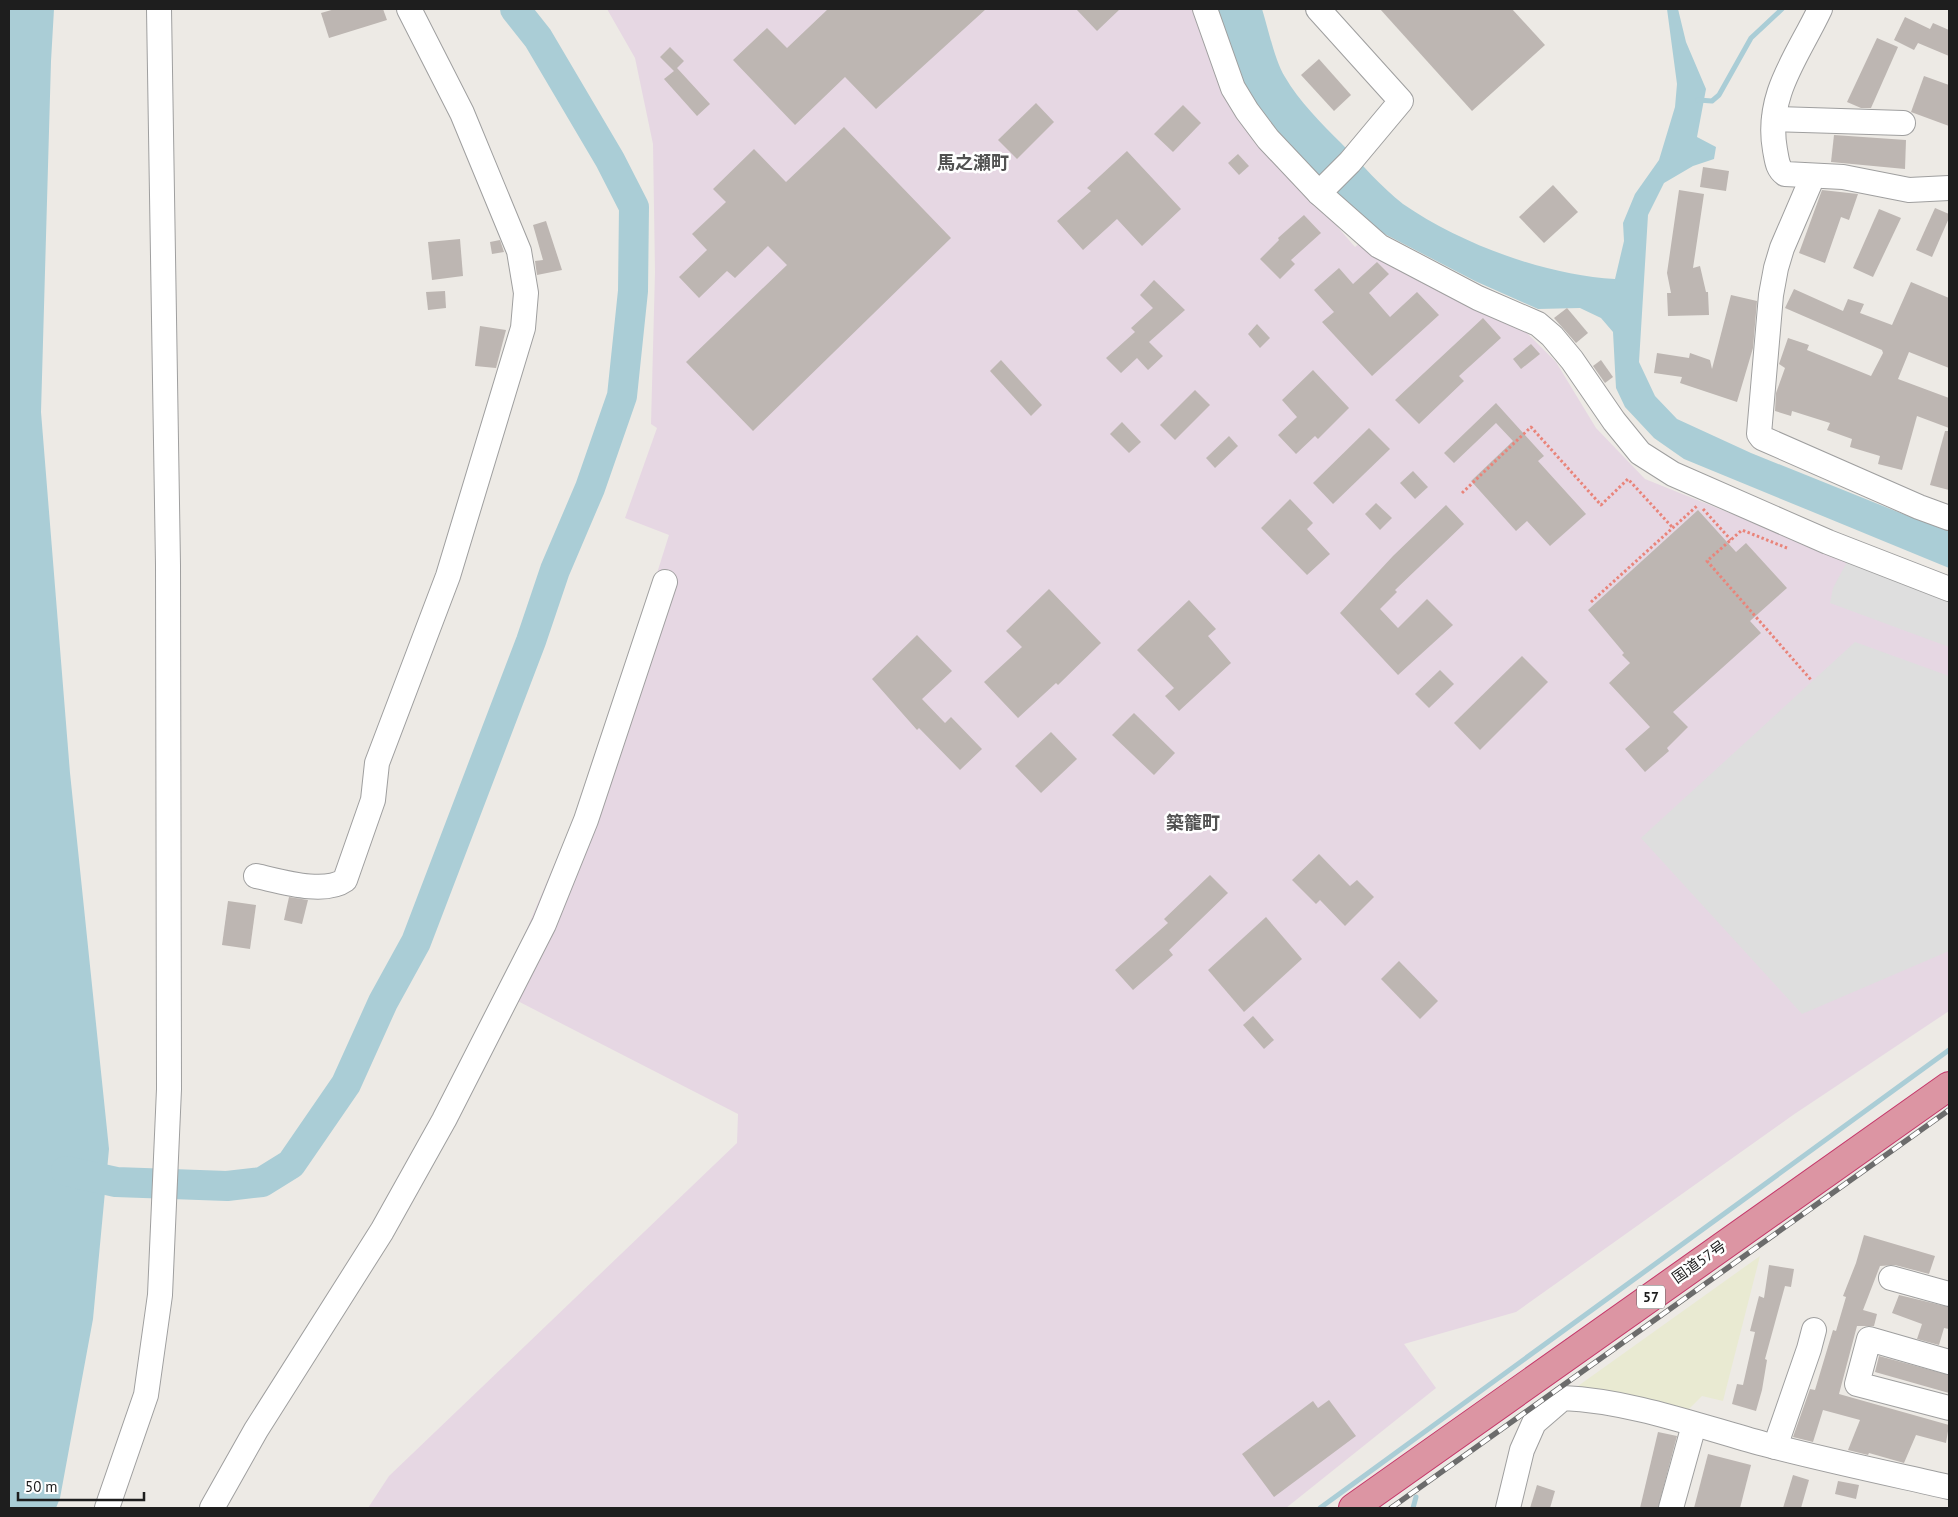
<svg xmlns="http://www.w3.org/2000/svg" width="1958" height="1517" viewBox="0 0 1958 1517" font-family="'PT Sans','Noto Sans JP',sans-serif">
<style>
.industrial{fill:#e6d7e3}
.farmland{fill:#e9ead2}
.parking{fill:#dedede}
.water{fill:#aacdd6}
.lines{fill:none;stroke-linecap:round;stroke-linejoin:round}
.stream{stroke:#aacdd6;stroke-width:5}
.river{stroke:#aacdd6;stroke-width:30}
.building{fill:#bdb6b2}
.minor-casing{stroke:#9f9f9f;stroke-width:26}
.highway-casing{stroke:#c5386a;stroke-width:30}
.path{stroke:#e9847a;stroke-width:3;stroke-dasharray:2.5 2.5;stroke-linecap:butt}
.minor{stroke:#fff;stroke-width:24}
.highway{stroke:#dc95a3;stroke-width:28}
.rail-casing{stroke:#6c6c6c;stroke-width:5.5}
.rail{stroke:#fff;stroke-width:4;stroke-dasharray:11;stroke-linecap:butt}
.labels{text-anchor:middle;stroke-width:5;stroke-linejoin:round;paint-order:stroke}
.shield{fill:#fff;stroke:#626262;stroke-width:1}
.shield-label{font-size:14px;font-weight:bold;fill:#1e1e1e}
.street-label{font-size:15px;fill:#1e1e1e;stroke:#fff}
.quarter-label{font-size:18px;font-weight:bold;fill:#515151;stroke:#fff}
</style>
<rect width="100%" height="100%" fill="#edeae5"/>
<polygon class="industrial" points="607,9 1194,9 1241,116 1355,247 1361,242 1526,332 1556,362 1596,428 1645,479 1949,601 1949,1011 1793,1115 1516,1312 1404,1344 1436,1388 1286,1508 368,1508 389,1476 737,1143 738,1114 500,992 597,764 669,535 625,518 657,428 651,424 655,272 653,144 635,58"/>
<polygon class="farmland" points="1760,1256 1723,1401 1702,1396 1682,1416 1578,1386"/>
<g class="parking">
<polygon points="1848,560 1949,601 1949,647 1830,603 1833,588"/>
<polygon points="1855,642 1949,676 1949,951 1802,1014 1641,838"/>
</g>
<g class="water">
<polygon points="9,9 54,9 51,61 41,412 70,773 109,1149 93,1319 60,1498 56,1508 9,1508"/>
<path d="M1216,9h46c6,19 13,52 23,68 14,24 36,46 56,66 20,20 40,44 62,61 58,40 142,71 212,75l9,-38 -1,-18 12,-29 24,-34 16,-53 2,-23 -10,-75h11l8,33 20,47 -9,48 19,10 -2,12 -21,7 -29,17 -16,32 -9,147 16,34 22,23 74,34 152,61 46,17v37l-265,-109 -30,-21 -29,-31 -9,-19 -3,-56 -12,-14 -21,-10 -42,1 -63,-28 -100,-52 -77,-71 -47,-57z"/>
</g>
<g class="lines">
<g class="stream">
<polyline points="1698,100 1712,101 1719,95 1751,38 1782,9"/>
<polyline points="1320,1508 1949,1050"/>
<polyline points="1413,1508 1416,1497"/>
</g>
<polyline class="river" points="66,1171 116,1182 227,1186 262,1182 291,1164 346,1084 383,1002 416,942 531,641 555,570 590,488 622,396 633,291 634,207 610,160 538,38 515,9"/>
</g>
<g class="building">
<polygon points="335,9 383,9 387,20 329,38 321,13"/>
<polygon points="828,9 986,9 876,109 845,77 795,125 733,60 767,28 787,48"/>
<polygon points="1076,9 1120,9 1097,31"/>
<polygon points="1380,9 1512,9 1545,45 1472,111"/>
<polygon points="1905,17 1930,29 1933,23 1949,30 1949,56 1918,43 1914,50 1894,40"/>
<polygon points="1877,38 1898,47 1871,108 1861,108 1847,102"/>
<polygon points="670,47 684,61 677,68 710,104 697,116 664,79 674,71 660,57"/>
<polygon points="1319,59 1351,95 1334,111 1301,75"/>
<polygon points="1924,76 1949,85 1949,126 1911,112"/>
<polygon points="1036,103 1054,122 1017,159 998,140"/>
<polygon points="1183,105 1201,123 1173,152 1154,134"/>
<polygon points="844,127 951,238 753,431 686,362 787,265 768,246 735,278 727,271 699,298 679,277 707,250 692,234 726,202 713,189 754,149 786,182"/>
<polygon points="1834,135 1906,140 1905,169 1831,162"/>
<polygon points="1127,151 1181,209 1142,246 1117,219 1083,250 1057,221 1091,191 1087,188"/>
<polygon points="1238,154 1249,166 1239,175 1228,163"/>
<polygon points="1703,167 1729,171 1726,191 1700,187"/>
<polygon points="1553,185 1578,212 1544,243 1519,217"/>
<polygon points="1679,190 1704,194 1693,268 1700,266 1706,292 1708,292 1709,315 1668,316 1667,293 1671,293 1667,273"/>
<polygon points="1822,190 1858,194 1849,220 1841,217 1825,263 1799,253"/>
<polygon points="1935,208 1949,214 1949,218 1932,257 1916,250"/>
<polygon points="1879,209 1901,218 1873,277 1853,268"/>
<polygon points="1304,215 1321,233 1291,260 1295,264 1280,279 1260,259 1279,240 1278,238"/>
<polygon points="546,221 562,270 537,275 535,261 543,260 533,225"/>
<polygon points="460,239 463,276 432,280 428,242"/>
<polygon points="500,240 504,252 492,254 490,242"/>
<polygon points="1377,262 1389,274 1369,293 1390,317 1417,292 1439,315 1372,376 1322,322 1334,312 1314,290 1339,268 1353,284"/>
<polygon points="1154,280 1185,310 1149,342 1163,356 1148,370 1137,358 1121,373 1106,358 1135,332 1131,328 1153,308 1140,295"/>
<polygon points="1911,282 1949,298 1949,368 1909,352 1898,379 1949,398 1949,428 1917,416 1902,470 1878,464 1880,456 1850,447 1852,439 1827,430 1830,423 1792,411 1791,416 1775,411 1776,393 1785,368 1779,364 1788,338 1809,345 1807,350 1871,376 1883,353 1882,350 1785,308 1794,289 1843,311 1848,299 1864,304 1860,313 1892,325"/>
<polygon points="445,291 446,308 428,310 426,292"/>
<polygon points="1731,295 1757,301 1753,348 1737,402 1680,383 1682,377 1654,373 1657,353 1689,358 1690,353 1710,360 1712,369"/>
<polygon points="1567,308 1588,333 1576,343 1554,318"/>
<polygon points="1483,318 1501,338 1459,376 1464,381 1419,424 1395,400"/>
<polygon points="1257,324 1270,338 1260,348 1248,334"/>
<polygon points="480,326 506,330 496,368 475,366"/>
<polygon points="1531,344 1540,354 1521,369 1513,359"/>
<polygon points="1001,360 1042,405 1031,416 990,371"/>
<polygon points="1601,360 1613,377 1605,383 1593,366"/>
<polygon points="1313,370 1349,408 1318,439 1315,436 1296,454 1278,435 1297,417 1282,400"/>
<polygon points="1195,390 1210,405 1175,440 1160,425"/>
<polygon points="1496,403 1544,456 1538,461 1586,514 1550,546 1527,521 1516,531 1471,481 1513,441 1496,423 1454,463 1444,453"/>
<polygon points="1122,422 1141,442 1129,453 1110,434"/>
<polygon points="1369,428 1390,449 1333,504 1313,483"/>
<polygon points="1945,431 1949,431 1949,490 1930,485"/>
<polygon points="1229,436 1238,446 1215,468 1206,458"/>
<polygon points="1413,471 1428,487 1415,499 1400,483"/>
<polygon points="1290,499 1313,523 1307,529 1330,554 1307,575 1261,528"/>
<polygon points="1376,503 1392,518 1380,530 1365,514"/>
<polygon points="1446,505 1464,524 1395,590 1397,592 1380,609 1398,628 1427,599 1453,625 1398,675 1340,613 1393,556"/>
<polygon points="1698,510 1736,552 1746,543 1787,588 1750,621 1761,633 1673,712 1688,727 1667,748 1669,751 1645,772 1625,749 1650,727 1609,683 1630,663 1622,655 1624,653 1588,610"/>
<polygon points="1049,589 1101,643 1058,685 1056,683 1018,718 984,682 1022,647 1006,631"/>
<polygon points="1189,600 1216,629 1208,636 1231,663 1179,711 1165,696 1174,688 1137,650"/>
<polygon points="917,635 952,671 922,699 945,723 951,717 982,749 960,770 919,728 917,730 872,679"/>
<polygon points="1522,656 1548,682 1480,750 1454,723"/>
<polygon points="1440,670 1454,684 1429,708 1415,694"/>
<polygon points="1134,713 1175,753 1154,775 1112,735"/>
<polygon points="1051,732 1077,759 1041,793 1015,766"/>
<polygon points="1319,854 1350,886 1357,880 1374,897 1345,926 1320,900 1316,904 1292,880"/>
<polygon points="1210,875 1228,893 1169,950 1173,955 1133,990 1115,970 1168,923 1164,919"/>
<polygon points="289,897 308,900 302,924 284,920"/>
<polygon points="228,901 256,905 250,949 222,945"/>
<polygon points="1266,917 1302,959 1244,1012 1208,970"/>
<polygon points="1399,961 1438,1001 1420,1019 1381,979"/>
<polygon points="1253,1016 1274,1040 1264,1049 1243,1025"/>
<polygon points="1864,1235 1935,1256 1929,1274 1895,1265 1880,1266 1863,1310 1877,1314 1874,1326 1857,1326 1839,1394 1949,1425 1946,1443 1916,1435 1904,1463 1869,1453 1868,1455 1848,1450 1860,1420 1823,1410 1813,1442 1793,1437 1810,1389 1815,1390 1833,1330 1836,1331 1846,1297 1843,1296 1856,1263"/>
<polygon points="1769,1265 1794,1269 1791,1287 1785,1286 1765,1359 1767,1360 1762,1390 1756,1411 1732,1404 1737,1384 1743,1385 1755,1332 1750,1331 1759,1296 1764,1298"/>
<polygon points="1899,1295 1949,1307 1949,1329 1944,1328 1939,1345 1917,1339 1922,1324 1892,1313"/>
<polygon points="1879,1356 1949,1375 1949,1393 1875,1372"/>
<polygon points="1329,1400 1356,1436 1274,1497 1242,1454 1313,1401 1318,1408"/>
<polygon points="1658,1432 1677,1436 1658,1508 1640,1508"/>
<polygon points="1708,1454 1751,1465 1740,1508 1694,1508"/>
<polygon points="1793,1475 1809,1480 1801,1508 1783,1508"/>
<polygon points="1838,1481 1859,1485 1856,1499 1835,1494"/>
<polygon points="1537,1485 1555,1491 1550,1508 1530,1508"/>
</g>
<g class="lines">
<defs>
<g id="minor">
<polyline points="1205,9 1233,88 1247,111 1268,139 1319,193 1379,246 1478,298 1538,324 1552,336 1572,360 1614,421 1640,453 1673,474 1828,542 1949,589"/>
<polyline points="1318,9 1401,101 1350,162 1319,193"/>
<path d="M1820,9c-22,47 -55,86 -45,141 2,10 2,18 10,24l58,3 66,13 40,-2"/>
<polyline points="1774,119 1903,123"/>
<polyline points="1813,176 1782,248 1776,268 1771,295 1759,434 1762,438 1919,507 1949,518"/>
<path d="M256,876c24,5 68,19 89,4l28,-80 4,-37 71,-187 75,-248 3,-35 -7,-42 -57,-138 -53,-104"/>
<polyline points="1891,1278 1949,1294"/>
<polyline points="1949,1362 1869,1339 1857,1384 1949,1408"/>
<polyline points="1775,1447 1809,1349 1814,1330"/>
<polyline points="107,1508 146,1395 160,1295 169,1089 168,565 159,9"/>
<polyline points="212,1508 256,1430 382,1231 444,1120 544,924 586,820 665,582"/>
<path d="M1508,1508l14,-58 12,-27 29,-25c68,3 135,28 201,46 61,16 123,29 185,43"/>
<polyline points="1671,1508 1694,1425"/>
</g>
<polyline id="highway" points="1353,1508 1949,1086"/>
</defs>
<use href="#minor" class="minor-casing"/>
<use href="#highway" class="highway-casing"/>
<g class="path">
<polyline points="1462,493 1531,427 1601,505 1628,479 1673,528"/>
<polyline points="1703,509 1731,540"/>
<polyline points="1787,548 1742,530 1707,561 1812,681"/>
<polyline points="1591,602 1698,505"/>
</g>
<use href="#minor" class="minor"/>
<use href="#highway" class="highway"/>
<defs>
<polyline id="rail" points="1391,1508 1949,1110"/>
</defs>
<use href="#rail" class="rail-casing"/>
<use href="#rail" class="rail"/>
</g>
<g class="labels">
<rect class="shield" x="1637" y="1285.5" width="28" height="23" rx="4"/>
<g class="shield-label">
<text x="1651" y="1302">57</text>
</g>
<g class="street-label">
<text transform="translate(1699 1262) rotate(-35)" y="5">国道57号</text>
</g>
<g class="quarter-label">
<text x="973" y="169">馬之瀬町</text>
<text x="1193" y="829">築籠町</text>
</g>
</g>
<rect width="1958" height="1517" fill="none" stroke="#1e1e1e" stroke-width="20"/>
<path d="M18 1492v8h126v-8" fill="none" stroke="#1e1e1e" stroke-width="2.5"/>
<text x="25" y="1492" font-size="15" fill="#1e1e1e" stroke="#ffffff" stroke-width="4" paint-order="stroke">50 m</text>
</svg>
